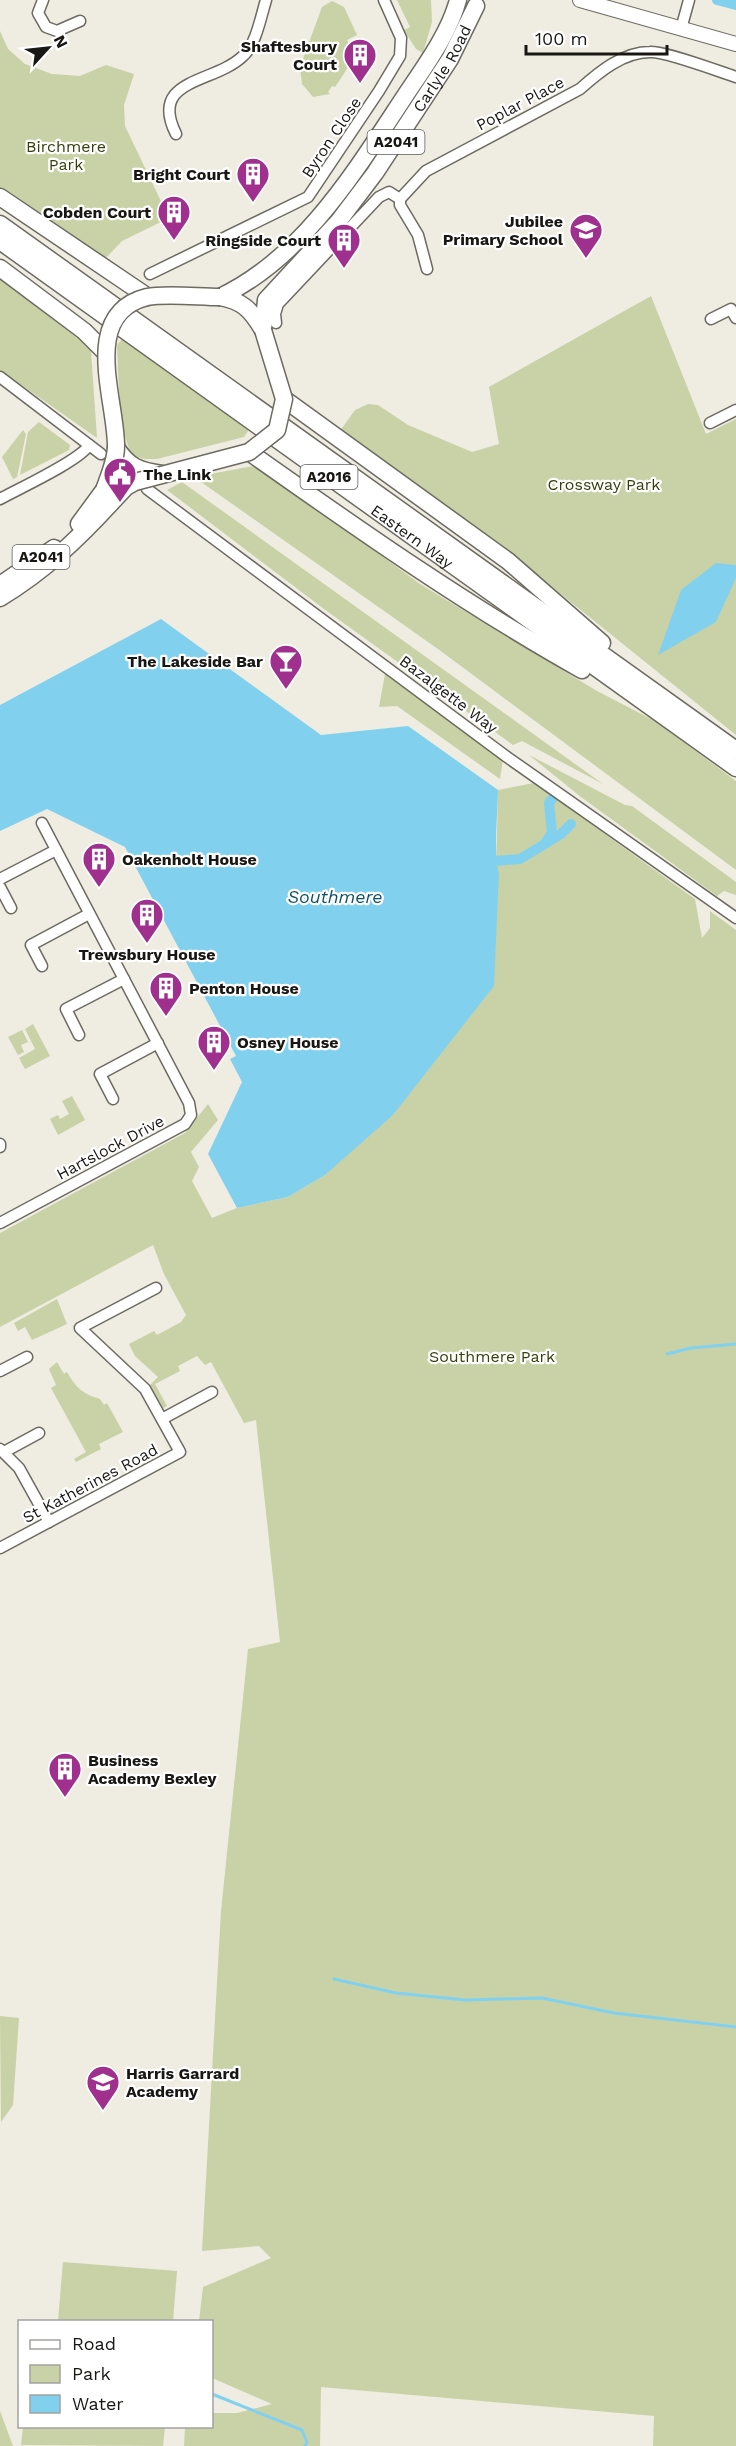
<svg xmlns="http://www.w3.org/2000/svg" width="736" height="2446" viewBox="0 0 736 2446" font-family="'Work Sans',sans-serif">
<style>
.green{fill:#c9d2a7}
.water{fill:#81d1ee}
.lines{fill:none;stroke-linecap:round;stroke-linejoin:round}
.stream{stroke:#81d1ee;stroke-width:3}
.canal{stroke:#81d1ee;stroke-width:10}
.minor-tunnel{stroke:#cfccc2;stroke-width:10;stroke-dasharray:10 5;stroke-linecap:butt}
.minor-casing{stroke:#6d6b61;stroke-width:13}
.tertiary-casing{stroke:#6d6b61;stroke-width:16}
.primary-casing{stroke:#6d6b61;stroke-width:19}
.minor{stroke:#fff;stroke-width:10}
.tertiary{stroke:#fff;stroke-width:14}
.primary{stroke:#fff;stroke-width:16}
.primary-bridge-casing{stroke:#6d6b61;stroke-width:19;stroke-linecap:butt}
.primary-bridge{stroke:#fff;stroke-width:16}
.labels{text-anchor:middle;stroke-width:4.5;stroke-linejoin:round;paint-order:stroke}
.shield{fill:#fff;stroke:#5d5d5a;stroke-width:1.5}
.shield-label{font-size:15px;font-weight:bold;fill:#181714}
.poi-label{font-size:16px;font-weight:bold;fill:#181714;stroke:#fff;text-anchor:end}
.street-label{font-size:16px;fill:#181714;stroke:#fff}
.park-label{font-size:16px;fill:#373f0c;stroke:#fff}
.water-label{font-size:18px;font-style:italic;fill:#0e5266;stroke:#fff}
</style>
<rect width="100%" height="100%" fill="#efece1"/>
<g class="green">
<polygon points="397,0 431,0 432,22 423,53 416,49 404,30 410,27"/>
<path d="M332,1l12,6 13,28 -10,5c11,18 -2,32 -12,47l-3,-1 -4,6 2,2 -17,3 -11,-13 -2,-17 22,-60z"/>
<polygon points="0,31 8,49 25,64 52,74 80,76 106,65 134,74 124,105 125,126 169,218 122,241 105,259 0,188"/>
<polygon points="0,277 82,337 91,351 97,438 0,370"/>
<polygon points="651,296 706,434 736,419 736,735 505,549 340,431 355,410 368,404 378,405 408,425 472,452 499,444 489,387"/>
<path d="M122,339l128,89 -6,9 -87,22c-8,0 -16,1 -23,-4 -15,-11 -16,-90 -17,-110z"/>
<polygon points="39,422 70,445 69,450 20,475 28,432"/>
<polygon points="23,430 26,434 17,477 13,479 2,457"/>
<polygon points="258,465 420,584 597,691 655,721 736,781 736,870 438,649 194,477"/>
<polygon points="182,482 603,784 522,741 513,745 324,609 167,490"/>
<polygon points="385,674 503,759 500,779 397,706 379,707"/>
<polygon points="529,755 625,805 632,806 736,882 736,895 724,891 717,896 581,797"/>
<polygon points="534,783 695,899 702,938 710,928 710,911 736,930 736,2446 653,2446 654,2416 321,2387 320,2446 184,2446 185,2427 212,2426 212,2413 237,2413 272,2404 212,2378 212,2322 199,2321 203,2287 271,2258 259,2246 202,2251 221,1911 248,1649 280,1642 256,1420 244,1423 211,1362 205,1365 197,1356 178,1366 180,1371 155,1384 167,1406 163,1408 150,1385 158,1377 135,1356 129,1344 154,1331 157,1335 181,1322 186,1315 164,1274 153,1245 0,1327 0,1233 185,1133 208,1104 218,1120 191,1152 199,1167 192,1181 212,1218 237,1208 288,1197 325,1175 493,986 498,790"/>
<polygon points="33,1024 50,1056 25,1069 19,1058 35,1049 25,1029"/>
<polygon points="22,1030 28,1042 21,1045 24,1052 18,1055 8,1037"/>
<polygon points="72,1096 85,1120 58,1135 50,1119 58,1115 60,1119 69,1114 62,1101"/>
<polygon points="57,1299 67,1324 32,1340 25,1327 18,1331 14,1323"/>
<path d="M57,1362l7,12 3,-2c9,16 16,22 33,27l4,6 3,-2 16,29 -24,12 2,5 -25,13 -2,-3 12,-7 -35,-64 5,-3 -7,-16z"/>
<polygon points="0,2016 19,2018 13,2105 1,2122"/>
<polygon points="63,2262 177,2271 173,2321 58,2321"/>
<polygon points="0,2411 13,2446 0,2446"/>
<polygon points="23,2427 23,2426 165,2427 163,2446 21,2445"/>
</g>
<g class="water">
<polygon points="716,563 736,565 736,578 716,622 658,655 681,590"/>
<path d="M161,619l160,116 87,-9 90,64c0,22 -5,65 1,83l-5,113 -101,129 -68,60 -37,22 -51,11 -29,-54 34,-72 -12,-23 6,-3 -111,-209 -78,-38 -47,22v-126z"/>
</g>
<g class="lines">
<g class="stream">
<polyline points="667,1354 691,1348 736,1344"/>
<polyline points="334,1979 396,1993 465,2000 542,1998 614,2013 736,2027"/>
<polyline points="212,2394 302,2430 307,2442 305,2446"/>
</g>
<g class="canal">
<polyline points="717,0 736,5"/>
<polyline points="545,843 552,833 549,803 554,797"/>
<polyline points="495,861 520,859 561,834 571,824"/>
</g>
<polyline class="minor-tunnel" points="101,454 141,484"/>
<defs>
<g id="minor">
<polyline points="43,0 38,13 46,27 57,31 80,21"/>
<polyline points="681,29 689,0"/>
<path d="M176,134c-28,-56 38,-50 67,-78 13,-11 18,-40 23,-56"/>
<path d="M400,199l26,-28 154,-82c19,-17 43,-37 70,-37 15,-1 68,19 86,25"/>
<polyline points="400,199 400,205 418,235 427,269"/>
<polyline points="150,274 308,197 379,91 400,56 401,38 384,0"/>
<polyline points="711,319 731,309 736,318"/>
<polyline points="276,323 275,314 278,304 379,197 389,192 400,199"/>
<polyline points="0,377 101,454"/>
<polyline points="710,423 736,410"/>
<polyline points="147,489 507,757 736,918"/>
<path d="M0,499c18,-10 81,-39 89,-54"/>
<polyline points="0,879 56,850"/>
<polyline points="0,887 11,908"/>
<polyline points="42,966 31,945 89,914"/>
<polyline points="79,1035 66,1009 124,979"/>
<polyline points="113,1099 100,1074 158,1043"/>
<polyline points="0,1144 0,1147"/>
<polyline points="0,1223 185,1124 191,1115 189,1103 42,823"/>
<polyline points="0,1371 27,1357"/>
<polyline points="162,1419 212,1392"/>
<polyline points="0,1449 19,1468 49,1522"/>
<polyline points="4,1452 39,1433"/>
<polyline points="0,1548 180,1452 145,1389 80,1328 156,1288"/>
</g>
<polyline id="tertiary" points="580,0 736,44"/>
<g id="primary">
<polyline points="0,197 148,297"/>
<polyline points="0,224 736,750"/>
<path id="s1" d="M0,241l736,527"/>
<polyline points="0,268 84,331 106,353"/>
<path d="M220,297c83,-39 136,-127 185,-201 20,-30 44,-62 53,-96"/>
<path d="M220,297c23,4 31,13 43,33"/>
<path id="s2" d="M263,330l3,-30 72,-78 37,-49 75,-114 26,-53"/>
<polyline points="284,399 508,561 602,643"/>
<path d="M116,447c12,20 24,24 46,27"/>
<path d="M249,452c109,77 217,153 333,218"/>
<polyline points="79,524 104,490"/>
<polyline points="0,585 54,548"/>
<path d="M0,598c44,-27 76,-57 111,-95"/>
</g>
</defs>
<use href="#minor" class="minor-casing"/>
<use href="#tertiary" class="tertiary-casing"/>
<use href="#primary" class="primary-casing"/>
<use href="#minor" class="minor"/>
<use href="#tertiary" class="tertiary"/>
<use href="#primary" class="primary"/>
<defs>
<g id="primary-bridge">
<path d="M104,490c5,-14 12,-30 12,-44 0,-47 -36,-132 31,-149 19,-4 52,0 73,0"/>
<polyline points="111,503 126,487 135,482 249,452 277,430 284,399 263,330"/>
</g>
</defs>
<use href="#primary-bridge" class="primary-bridge-casing"/>
<use href="#primary-bridge" class="primary-bridge"/>
</g>
<defs>
<symbol id="building-pin" viewBox="-11 -11 22 30"><path d="M0 17L-7.5 6A9.5 9.5 0 1 1 7.5 6Z" fill="#a0308e" stroke="#fff"/><path d="M-4-6H4V6H1V3H-1V6H-4ZM-2.5-4.3h1.7v1.8h-1.7ZM.8-4.3h1.7v1.8H.8ZM-2.5-1h1.7V.8h-1.7ZM.8-1h1.7V.8H.8Z" fill="#fff"/></symbol>
<symbol id="school-pin" viewBox="-11 -11 22 30"><path d="M0 17L-7.5 6A9.5 9.5 0 1 1 7.5 6Z" fill="#a0308e" stroke="#fff"/><path d="M0-5L7-2L0 1L-7-2ZM-4 1L0 2.5L4 1V4Q0 6-4 4Z" fill="#fff"/></symbol>
<symbol id="civic-pin" viewBox="-11 -11 22 30"><path d="M0 17L-7.5 6A9.5 9.5 0 1 1 7.5 6Z" fill="#a0308e" stroke="#fff"/><path d="M-.6-6.5H3V-4.5H.6V-3L4-1V1h2V6H-6V1h2V-1L-.6-3ZM-1.2 2.5V6h2.4V2.5Z" fill="#fff"/></symbol>
<symbol id="bar-pin" viewBox="-11 -11 22 30"><path d="M0 17L-7.5 6A9.5 9.5 0 1 1 7.5 6Z" fill="#a0308e" stroke="#fff"/><path d="M-6-5H6L.8 .8V4.5H3.5V6h-7V4.5H-.8V.8Z" fill="#fff"/></symbol>
</defs>
<g fill-rule="evenodd">
<use href="#building-pin" x="341" y="36" width="38" height="52"/>
<use href="#building-pin" x="234" y="155" width="38" height="52"/>
<use href="#building-pin" x="155" y="193" width="38" height="52"/>
<use href="#school-pin" x="567" y="211" width="38" height="52"/>
<use href="#building-pin" x="325" y="221" width="38" height="52"/>
<use href="#civic-pin" x="101" y="455" width="38" height="52"/>
<use href="#bar-pin" x="267" y="642" width="38" height="52"/>
<use href="#building-pin" x="80" y="840" width="38" height="52"/>
<use href="#building-pin" x="128" y="896" width="38" height="52"/>
<use href="#building-pin" x="147" y="969" width="38" height="52"/>
<use href="#building-pin" x="195" y="1023" width="38" height="52"/>
<use href="#building-pin" x="46" y="1750" width="38" height="52"/>
<use href="#school-pin" x="84" y="2063" width="38" height="52"/>
</g>
<g class="labels">
<g class="shield">
<rect x="367.5" y="130" width="57" height="24" rx="4.5"/>
<rect x="300.5" y="465" width="57" height="24" rx="4.5"/>
<rect x="12.5" y="545" width="57" height="24" rx="4.5"/>
</g>
<g class="shield-label">
<text x="396" y="147">A2041</text>
<text x="329" y="482">A2016</text>
<text x="41" y="562">A2041</text>
</g>
<g class="poi-label">
<text x="337" y="52">Shaftesbury<tspan x="337" dy="18">Court</tspan></text>
<text x="230" y="180">Bright Court</text>
<text x="151" y="218">Cobden Court</text>
<text x="563" y="227">Jubilee<tspan x="563" dy="18">Primary School</tspan></text>
<text x="321" y="246">Ringside Court</text>
<text x="143" y="480" text-anchor="start">The Link</text>
<text x="263" y="667">The Lakeside Bar</text>
<text x="122" y="865" text-anchor="start">Oakenholt House</text>
<text x="147" y="960" text-anchor="middle">Trewsbury House</text>
<text x="189" y="994" text-anchor="start">Penton House</text>
<text x="237" y="1048" text-anchor="start">Osney House</text>
<text x="88" y="1766" text-anchor="start">Business<tspan x="88" dy="18">Academy Bexley</tspan></text>
<text x="126" y="2079" text-anchor="start">Harris Garrard<tspan x="126" dy="18">Academy</tspan></text>
</g>
<g class="street-label">
<text dy="6" stroke="none"><textPath href="#s2" startOffset="322">Carlyle Road</textPath></text>
<text transform="translate(520 103) rotate(-28)" y="6">Poplar Place</text>
<text transform="translate(331 137) rotate(-56)" y="6">Byron Close</text>
<text dy="6" stroke="none"><textPath href="#s1" startOffset="507">Eastern Way</textPath></text>
<text transform="translate(449 694) rotate(37)" y="6">Bazalgette Way</text>
<text transform="translate(110 1147) rotate(-28)" y="6">Hartslock Drive</text>
<text transform="translate(90 1483) rotate(-28)" y="6">St Katherines Road</text>
</g>
<g class="park-label">
<text x="66" y="152">Birchmere<tspan x="66" dy="18">Park</tspan></text>
<text x="604" y="490">Crossway Park</text>
<text x="492" y="1362">Southmere Park</text>
</g>
<g class="water-label">
<text x="335" y="903">Southmere</text>
</g>
</g>
<rect x="18" y="2320" width="195" height="108" fill="#ffffff" stroke="#a3a2a1" stroke-width="1.5"/>
<rect x="30" y="2340" width="30" height="9" fill="#ffffff" stroke="#a3a2a1" stroke-width="1.5"/>
<text x="72" y="2350" font-size="18" fill="#181714">Road</text>
<rect x="30" y="2365" width="30" height="18" fill="#c9d2a7" stroke="#a3a2a1" stroke-width="1.5"/>
<text x="72" y="2380" font-size="18" fill="#181714">Park</text>
<rect x="30" y="2395" width="30" height="18" fill="#81d1ee" stroke="#a3a2a1" stroke-width="1.5"/>
<text x="72" y="2410" font-size="18" fill="#181714">Water</text>
<g transform="translate(48 48) rotate(63)" stroke="#ffffff" stroke-width="4.5" paint-order="stroke">
<path d="M0-4.5L10 22L0 15L-10 22Z" fill="#181714"/>
<text y="-9" font-size="16" font-weight="bold" text-anchor="middle" fill="#181714">N</text>
</g>
<path d="M526 45v9h141v-9" fill="none" stroke="#181714" stroke-width="3"/>
<text x="535" y="45" font-size="18" fill="#181714" stroke="#ffffff" stroke-width="4.5" paint-order="stroke">100 m</text>
</svg>
